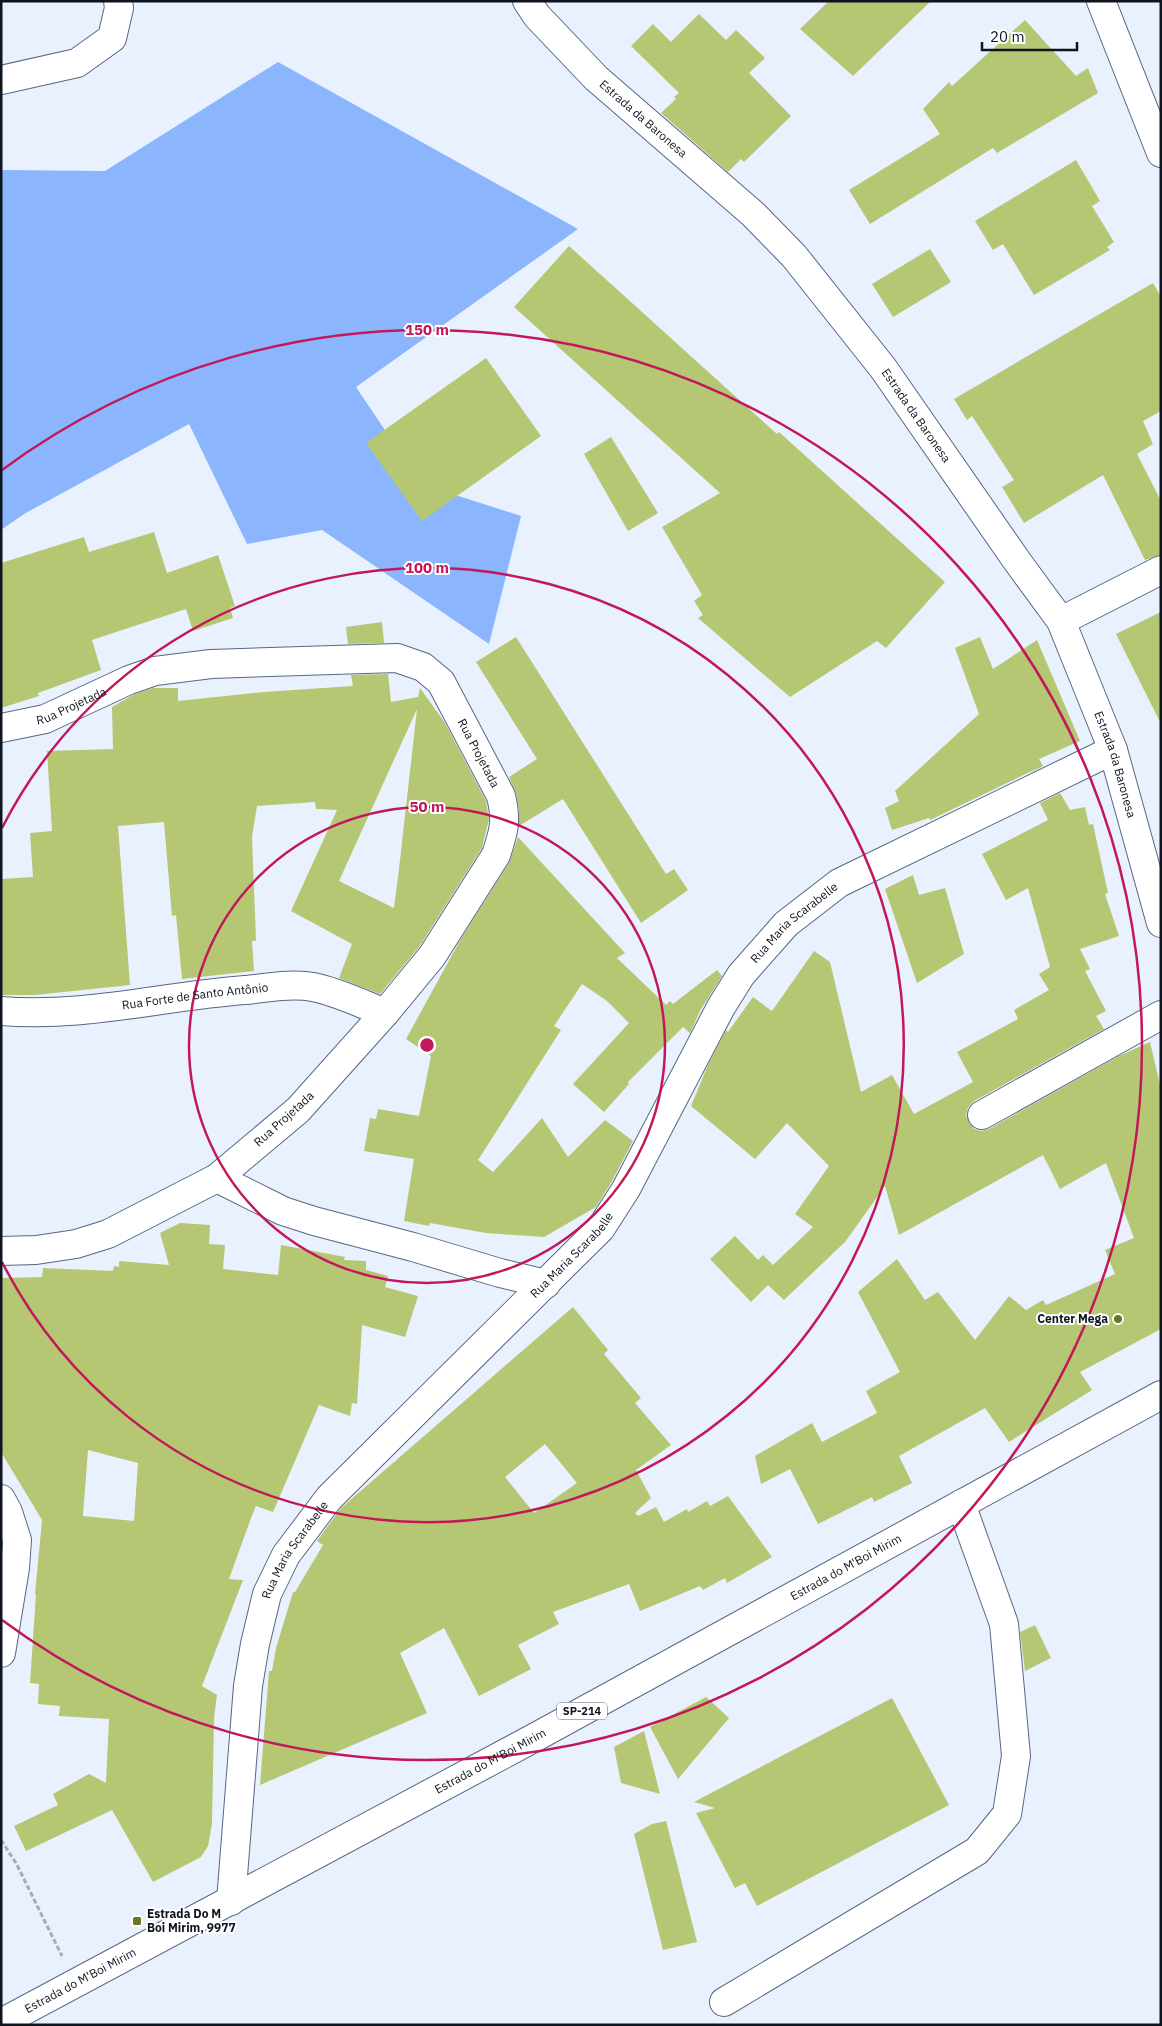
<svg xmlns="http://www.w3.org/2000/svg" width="1162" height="2026" viewBox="0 0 1162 2026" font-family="'IBM Plex Sans',sans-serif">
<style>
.forest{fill:#8bb6fd}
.building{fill:#b5c772;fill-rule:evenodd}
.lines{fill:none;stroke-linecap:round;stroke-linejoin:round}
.minor-casing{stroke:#566784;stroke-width:30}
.major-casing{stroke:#566784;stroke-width:30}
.path{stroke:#a5acb9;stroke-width:3;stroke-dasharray:5 2.5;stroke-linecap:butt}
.minor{stroke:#fff;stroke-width:28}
.major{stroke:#fff;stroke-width:28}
.ring{fill:none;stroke:#c2185b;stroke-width:2.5}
.poi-dot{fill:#697826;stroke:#fff;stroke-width:2}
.labels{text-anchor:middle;stroke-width:4;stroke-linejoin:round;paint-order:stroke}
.shield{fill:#fff;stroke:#565b63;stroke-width:1}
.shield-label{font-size:11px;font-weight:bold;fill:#0e1520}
.street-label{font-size:12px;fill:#0e1520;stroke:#fff}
.poi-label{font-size:12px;font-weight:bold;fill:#0e1520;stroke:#fff;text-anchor:end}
.centre{fill:#c2185b;stroke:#fff;stroke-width:2.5}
.ring-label{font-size:15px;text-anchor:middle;font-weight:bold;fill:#c2185b;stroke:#fff;stroke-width:4;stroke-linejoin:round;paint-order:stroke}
</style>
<rect width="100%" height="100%" fill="#e9f1fe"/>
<polygon class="forest" points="278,62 578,229 356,387 421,484 521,516 489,644 322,530 247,544 189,424 24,514 1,530 1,170 105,171"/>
<g class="building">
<polygon points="829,1 931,1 853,76 800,29"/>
<polygon points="699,14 726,40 736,30 765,58 749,73 791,116 744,162 741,159 728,172 661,113 676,99 674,97 679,93 631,46 653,24 671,42"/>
<polygon points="1025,20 1076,76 1088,68 1098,93 997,153 993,148 870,224 849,190 940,134 923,109 949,82 952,86"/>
<polygon points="1076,160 1100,201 1092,206 1114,242 1107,247 1110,250 1034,295 1003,244 993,250 975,221"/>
<polygon points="569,246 777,434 779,432 945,582 886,648 877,641 790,697 698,618 703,615 694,601 702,595 662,527 720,493 514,307"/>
<polygon points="930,249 951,282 893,317 872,284"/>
<polygon points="1153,283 1161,297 1161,411 1143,421 1153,444 1137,454 1161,501 1161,555 1145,560 1103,475 1024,523 1002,487 1014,480 972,416 967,420 954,399"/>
<polygon points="486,358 541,436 422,521 366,443"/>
<polygon points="611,437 658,513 628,531 584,454"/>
<polygon points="154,532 167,573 218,555 235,606 230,608 233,618 193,631 186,609 92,640 101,670 38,693 39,696 1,708 1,563 84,537 89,552"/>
<polygon points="1161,612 1161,724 1116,634"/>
<polygon points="382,622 384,643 348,644 346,627"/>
<polygon points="516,637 666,874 674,869 688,890 641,923 563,799 519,826 519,810 516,793 509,777 537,759 476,662"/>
<polygon points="980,637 993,669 1037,640 1080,741 1039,759 1043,766 1027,775 1038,768 930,820 929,818 892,830 885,808 899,801 895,791 979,714 955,648"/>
<path d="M388,674l3,28 27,-5 2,-9 25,35 41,78 3,18 -7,29 -63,99 -39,47 -41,-16 13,-34 -61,-33 46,-101 -21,-1 -1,-7 -58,4 -5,31 4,104h-4l2,30 -72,8 -6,-64 -4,1 -8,-94 -46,4 12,159 -95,10h-34v-116l32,-2 -3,-44 22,-2 -5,-80 66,-2 -1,-42 23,-13 18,-6h25v13l86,-9 89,-6 -2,-11zM417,709l-18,160 -5,39 -55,-27z"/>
<polygon points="1060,793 1070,810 1085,807 1089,825 1093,824 1108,893 1105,894 1119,936 1080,949 1090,969 1085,971 1106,1011 1096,1016 1104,1029 974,1101 968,1107 966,1115 969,1123 974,1129 981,1131 989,1129 1119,1056 1150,1042 1161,1089 1161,1329 1080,1372 1092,1390 1009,1442 985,1408 899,1456 912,1483 874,1502 872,1497 818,1524 790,1469 761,1484 755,1456 812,1423 822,1442 877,1413 866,1391 900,1372 858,1292 897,1259 925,1300 938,1292 975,1340 1009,1296 1026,1310 1043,1300 1046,1305 1115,1274 1105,1250 1134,1238 1106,1163 1060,1189 1043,1155 899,1235 885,1186 845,1242 784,1300 768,1285 751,1302 710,1259 735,1236 758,1260 763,1255 773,1265 813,1227 795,1214 829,1166 787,1123 755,1159 691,1106 708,1065 726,1030 728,1032 753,997 772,1011 814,951 830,962 861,1092 892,1075 914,1114 973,1082 957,1052 1018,1019 1014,1010 1049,990 1039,974 1050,967 1028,888 1006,900 982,854 1048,820 1040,803"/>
<polygon points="518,837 625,953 617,958 666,1005 670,1001 673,1004 717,970 722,976 701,1009 690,1033 683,1027 628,1082 629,1084 604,1112 573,1084 629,1023 607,1001 582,984 554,1026 561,1030 478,1160 493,1172 542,1118 568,1157 605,1120 633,1141 612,1181 596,1207 544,1237 486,1233 430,1223 429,1226 404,1221 414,1159 364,1151 370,1118 376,1119 378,1109 419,1116 431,1056 406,1039 462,937 509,863"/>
<polygon points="913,875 919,895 945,888 964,954 917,983 885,889"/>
<path d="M180,1223l30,2 -1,19 16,1 -2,24 55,6 3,-30 64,12 -1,3 22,1v9l22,6 -3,11 33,9 -13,41 -43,-12 -5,79 -5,-1 -2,13 -31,-11 -46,107 -17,-6 -5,12 -22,61 14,1 -41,106 15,9 -3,23 -2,106 -4,22 -7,11 -48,25 -41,-72 -86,41 -12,-25 44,-21 -5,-11 36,-20 17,9 3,-64 -50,-3 1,-10 -22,-2 1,-20 -9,-1 6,-89h-1l7,-74 -41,-68v-174l41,-1 1,-9 70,3 1,-5 5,1v-6l50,4 -9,-32zM88,1450l50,13 -4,58 -51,-5z"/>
<path d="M573,1307l35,43 -4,4 37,44 -6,5 36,42 -35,25 15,28 -16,15 3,3 18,-9 8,15 23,-13 1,3 19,-11 3,5 18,-10 44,61 -45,26 -2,-5 -22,12 -3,-4 -60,25 -11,-27 -76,28 6,12 -41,21 13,24 -52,27 -35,-68 -44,25 27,60 -167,72 9,-114h3l4,-23 17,-56h2l28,-47 -6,-4 24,-33zM545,1444l32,39 -43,30 -29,-36z"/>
<polygon points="1035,1625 1051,1658 1025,1671 1020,1632"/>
<polygon points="706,1697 729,1718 678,1779 650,1727"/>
<polygon points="892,1698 949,1805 757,1906 745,1883 735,1888 696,1813 715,1808 694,1802"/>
<polygon points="644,1731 660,1794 621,1783 614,1747"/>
<polygon points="666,1821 697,1942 663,1950 634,1834 652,1824"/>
</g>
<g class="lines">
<defs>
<g id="minor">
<polyline points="1101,1 1161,153"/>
<polyline points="1,80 77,63 112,38 119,8 118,1"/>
<polyline points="1061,621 1161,570"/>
<path id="s1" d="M1,728l44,-9 84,-39 26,-9 56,-7 186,-6 26,9 18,15 60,114c6,25 3,35 -5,59l-64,101 -47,57 -87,97 -81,68 -109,56 -32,10 -40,6 -35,1"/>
<path id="s2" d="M1,1011c82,7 163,-15 244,-21 21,-2 47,-7 68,-3 25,5 49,17 72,26"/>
<polyline points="982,1115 1161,1015"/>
<polyline points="217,1178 283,1211 314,1221 413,1247 500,1273 546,1284"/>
<polyline points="1,1499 8,1512 17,1540 15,1568 1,1653"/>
<path id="s3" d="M231,1901l17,-215 7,-42 12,-50 19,-39 43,-57 272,-270 25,-39 95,-182 20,-32 45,-51 53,-41 274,-133"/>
<polyline points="724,2002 977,1851 1007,1814 1016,1756 1004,1624 961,1504"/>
</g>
<g id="major">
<path id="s4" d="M527,1l10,15 59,62 157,136 41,42 89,112 134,193 44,60 52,129 48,173"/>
<path id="s5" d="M1,2023l531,-284 629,-344"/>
</g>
</defs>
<use href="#minor" class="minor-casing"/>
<use href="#major" class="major-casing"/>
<polyline class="path" points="1,1840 16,1863 62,1956"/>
<use href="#minor" class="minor"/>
<use href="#major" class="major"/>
</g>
<g class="ring">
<circle cx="427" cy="1045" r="238"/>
<path d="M2 828A477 477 0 1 1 2 1262"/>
<path d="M2 470A715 715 0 1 1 2 1620"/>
</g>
<g class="poi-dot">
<circle cx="1118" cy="1319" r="5"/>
<rect x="132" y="1916" width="10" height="10" rx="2.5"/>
</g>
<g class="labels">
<rect class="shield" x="557" y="1702.5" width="50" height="17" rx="4"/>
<g class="shield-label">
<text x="582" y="1715">SP-214</text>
</g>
<g class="street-label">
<text dy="4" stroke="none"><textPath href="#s4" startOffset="166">Estrada da Baronesa</textPath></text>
<text dy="4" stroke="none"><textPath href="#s4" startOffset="571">Estrada da Baronesa</textPath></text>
<text dy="4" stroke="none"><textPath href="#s1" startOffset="74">Rua Projetada</textPath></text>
<text dy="4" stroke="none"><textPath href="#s1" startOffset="539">Rua Projetada</textPath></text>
<text dy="4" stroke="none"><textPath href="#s4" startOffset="976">Estrada da Baronesa</textPath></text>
<text dy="4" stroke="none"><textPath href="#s3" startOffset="1172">Rua Maria Scarabelle</textPath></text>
<text dy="4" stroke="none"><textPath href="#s2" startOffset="195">Rua Forte de Santo Antônio</textPath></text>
<text transform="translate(284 1119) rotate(-42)" y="4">Rua Projetada</text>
<text dy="4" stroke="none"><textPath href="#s3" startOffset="768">Rua Maria Scarabelle</textPath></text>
<text dy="4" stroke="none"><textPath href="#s3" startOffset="362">Rua Maria Scarabelle</textPath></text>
<text dy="4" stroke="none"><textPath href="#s5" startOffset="960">Estrada do M'Boi Mirim</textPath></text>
<text dy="4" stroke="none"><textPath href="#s5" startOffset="555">Estrada do M'Boi Mirim</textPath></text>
<text dy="4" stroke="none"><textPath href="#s5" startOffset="90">Estrada do M'Boi Mirim</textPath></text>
</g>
<g class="poi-label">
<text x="1108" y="1323">Center Mega</text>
<text x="147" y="1918" text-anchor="start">Estrada Do M<tspan x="147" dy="14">Boi Mirim, 9977</tspan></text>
</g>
</g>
<circle cx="427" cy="1045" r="8" class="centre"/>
<g class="ring-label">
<text x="427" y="335">150 m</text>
<text x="427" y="573">100 m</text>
<text x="427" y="812">50 m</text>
</g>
<rect width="1162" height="2026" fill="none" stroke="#0e1520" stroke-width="5"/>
<path d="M982 42v8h95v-8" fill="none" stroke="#0e1520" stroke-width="2.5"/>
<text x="990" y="42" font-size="15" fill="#0e1520" stroke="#ffffff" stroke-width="4" paint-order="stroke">20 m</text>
</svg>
